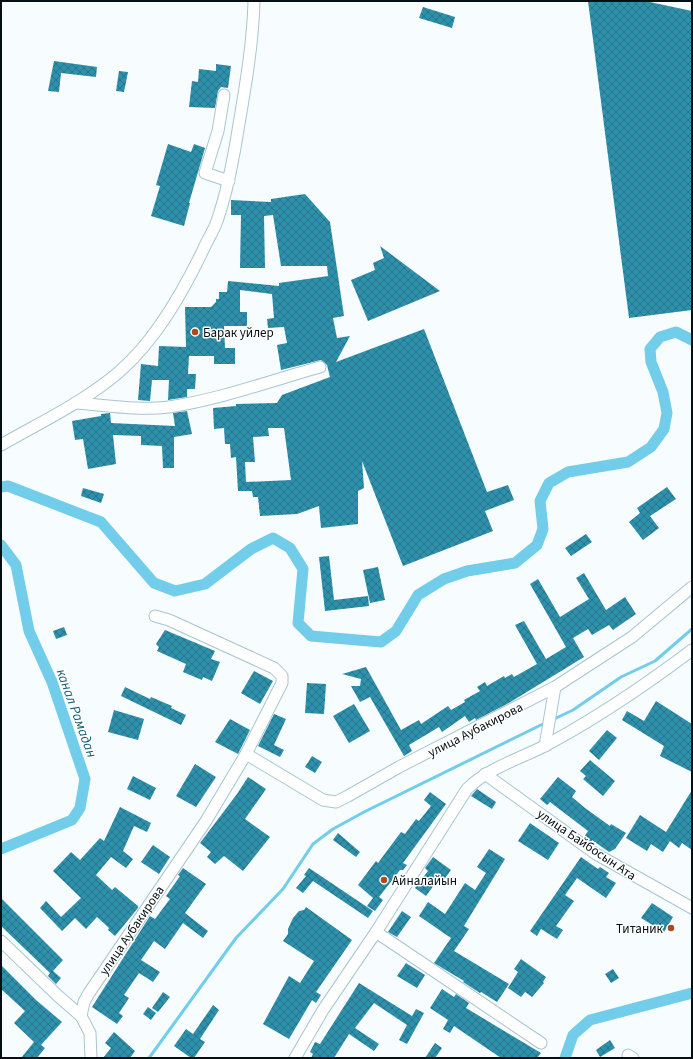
<svg xmlns="http://www.w3.org/2000/svg" width="693" height="1059" viewBox="0 0 693 1059" font-family="'Source Sans 3',sans-serif">
<style>
.lines{fill:none;stroke-linecap:round;stroke-linejoin:round}
.stream{stroke:#72cdea;stroke-width:3}
.canal{stroke:#72cdea;stroke-width:11}
.building{fill:url(#building-cross-hatch);fill-rule:evenodd}
.minor-casing{stroke:#a8c5cf;stroke-width:13}
.minor{stroke:#fff;stroke-width:11}
.poi-dot{fill:#ae481e;stroke:#fff;stroke-width:1.5}
.labels{text-anchor:middle;stroke-width:3;stroke-linejoin:round;paint-order:stroke}
.poi-label{font-size:13px;fill:#050f13;stroke:#fff;text-anchor:start}
.street-label{font-size:13px;fill:#050f13;stroke:#fff}
.water-label{font-size:14px;font-style:italic;fill:#115d71;stroke:#fff}
</style>
<defs>
<pattern id="building-cross-hatch" width="8" height="8" patternUnits="userSpaceOnUse"><rect width="8" height="8" fill="#2f90ab"/><path d="M0 0l8 8M0 8l8-8" fill="none" stroke="#26748a"/></pattern>
</defs>
<rect width="100%" height="100%" fill="#f7fdff"/>
<g class="lines">
<g class="stream">
<polyline points="552,720 573,710 621,677 655,661 692,629"/>
<polyline points="149,1058 236,938 283,889 313,844 333,829 364,812 547,722"/>
</g>
<g class="canal">
<polyline points="1,487 8,486 101,522 154,583 175,591 205,584 251,549 273,538 290,548 303,569 298,623 311,636 381,642 396,631 418,595 444,579 467,571 515,563 537,545 543,529 540,501 549,483 568,472 628,462 651,447 664,429 667,413 663,392 651,362 650,349 660,337 676,332 692,340"/>
<polyline points="1,545 16,565 29,631 52,682 85,779 80,808 72,820 1,849"/>
<polyline points="565,1058 573,1035 590,1020 692,993"/>
</g>
</g>
<g class="building">
<polygon points="588,1 645,1 692,11 692,310 629,318"/>
<polygon points="423,7 455,17 452,28 419,18"/>
<polygon points="54,61 97,67 96,77 61,73 59,92 48,91"/>
<polygon points="216,64 231,66 228,88 221,87 218,91 215,108 189,107 192,81 198,82 199,69 216,71"/>
<polygon points="119,71 128,72 124,92 116,91"/>
<polygon points="168,144 191,152 194,144 205,148 189,203 190,203 184,226 151,216 160,186 156,185"/>
<path d="M305,194l25,28 14,94 -11,2 4,20 13,-2 -14,26 88,-33 63,163 21,-7 6,15 -29,11 8,20 -90,35 -41,-105 2,27 -6,3v33l-37,4 -2,-22 -22,8 -37,2 -2,-19h-5l-1,-6h-14l-2,-34 -5,1 -1,-14h-5l-1,-16 -10,1 -1,-21 23,-2v-2l41,-1 5,-8 48,-18 -3,-12 -6,-5 -40,10 -4,-25 10,-2 -3,-16 -16,1 -1,-9 7,-1 -2,-24 -32,-4v22h7v14h-23l1,22h10v16h-21v-8h-25l-1,18h8l-1,15h-8v8l-19,3 1,-20h-17l-2,21 -12,-1 3,-36 17,2 1,-20 27,1 -1,-40h26l5,-5v-3h3v-7h8l1,-11 51,5v-3l49,-7 -1,-10h-46l-8,-51 -9,1 1,52h-25l1,-53h-10v-15l40,2v-3zM268,428h16l7,52 -45,2 -1,-20h10l-2,-25 16,-1z"/>
<polygon points="380,246 440,291 368,321 351,280 375,270 373,263 384,258"/>
<polygon points="187,411 192,434 174,437 174,468 163,468 162,446 141,445 141,436 113,435 116,464 88,469 83,439 75,440 72,421 101,416 101,414 110,413 111,423 175,426 173,413"/>
<polygon points="667,487 676,499 650,516 659,528 643,540 629,522 640,513 637,508"/>
<polygon points="83,488 104,494 101,503 81,496"/>
<polygon points="586,534 592,542 571,556 565,548"/>
<polygon points="329,556 334,600 368,596 369,606 325,611 319,557"/>
<polygon points="378,567 385,600 370,603 363,570"/>
<polygon points="584,573 606,610 625,597 636,614 613,630 609,625 592,635 588,629 573,638 584,657 507,704 476,720 475,718 469,722 465,716 442,732 439,727 409,745 412,751 404,756 370,697 360,702 351,686 360,686 361,679 342,674 366,667 401,730 419,720 421,724 448,706 451,710 465,702 464,700 480,691 477,687 485,682 487,686 504,676 505,678 512,674 514,677 537,664 515,625 524,621 546,659 566,647 530,584 538,579 560,617 589,599 576,578"/>
<polygon points="64,627 67,635 56,639 53,631"/>
<polygon points="165,630 215,651 211,659 220,662 212,681 203,677 202,680 183,672 186,664 157,651 159,647 156,644"/>
<polygon points="254,671 273,681 260,704 241,693"/>
<polygon points="307,683 326,684 324,714 305,713"/>
<polygon points="125,687 150,699 151,697 172,706 171,708 186,715 181,725 121,696"/>
<polygon points="656,701 692,724 692,772 660,756 664,746 622,720 627,711 644,721"/>
<polygon points="354,704 370,731 349,743 333,716"/>
<polygon points="114,710 144,719 138,740 108,732"/>
<polygon points="274,714 286,719 274,745 284,750 280,757 258,746"/>
<polygon points="230,719 250,730 238,754 215,742"/>
<polygon points="607,730 617,738 599,760 589,751"/>
<polygon points="312,756 322,762 315,773 305,767"/>
<polygon points="590,760 615,781 603,796 583,779 586,776 580,771"/>
<polygon points="195,764 216,777 196,807 176,796"/>
<polygon points="133,776 156,788 150,800 127,789"/>
<polygon points="248,777 266,789 245,819 270,837 243,871 224,856 215,864 207,857 211,852 200,843 237,794"/>
<polygon points="558,777 576,791 572,797 585,808 610,826 611,824 626,833 615,849 609,852 592,840 591,842 584,837 588,831 550,802 547,805 540,799"/>
<polygon points="477,789 496,802 492,809 471,796"/>
<polygon points="692,790 692,850 682,843 679,848 670,841 663,852 651,844 647,851 626,838 640,815 666,832"/>
<polygon points="430,792 446,804 403,863 407,865 403,870 400,870 379,897 383,900 375,911 367,906 373,898 358,885 376,861 378,863 401,832 405,834 416,819 419,821 431,806 424,800"/>
<polygon points="120,807 151,823 147,832 134,826 123,851 133,859 126,868 111,857 96,875 112,890 115,887 138,906 138,908 115,936 108,930 109,928 97,917 86,929 75,918 62,931 40,908 46,901 61,917 81,898 53,871 71,852 80,860 100,838 104,841"/>
<polygon points="530,823 559,843 548,860 518,841"/>
<polygon points="338,833 360,852 356,857 333,840"/>
<polygon points="153,845 170,857 159,874 141,862"/>
<polygon points="489,849 505,859 464,926 469,929 454,951 509,984 497,1002 481,992 480,993 463,982 464,981 434,963 451,938 419,916 428,902 445,914 465,883 475,890 486,873 477,867"/>
<polygon points="433,857 451,870 443,881 439,878 426,896 415,888 428,871 425,868"/>
<polygon points="581,857 598,869 600,867 609,873 606,877 616,883 606,898 577,878 565,895 574,901 556,926 563,930 557,939 541,929 537,936 530,931"/>
<polygon points="183,868 206,884 185,913 208,931 203,938 183,923 165,949 154,941 141,960 160,972 153,982 139,973 124,995 129,998 119,1013 123,1016 117,1024 92,1007 150,916 155,919 170,899 166,896 180,876 178,875"/>
<polygon points="309,868 373,911 368,918 313,881 303,893 296,888 306,876 304,875"/>
<polygon points="1,898 63,960 53,971 61,978 56,984 48,976 50,973 1,926"/>
<polygon points="652,903 673,917 664,932 641,918"/>
<polygon points="306,907 352,940 316,992 321,995 316,1003 312,1000 289,1039 263,1024 289,976 300,983 314,961 283,941 288,934 288,929 293,918 299,911 304,910"/>
<polygon points="402,911 411,917 397,937 388,932"/>
<polygon points="521,959 546,977 543,982 544,983 532,997 525,992 521,997 508,988 518,972 514,969"/>
<polygon points="406,963 425,975 417,988 397,976"/>
<polygon points="1,965 36,1000 62,1022 41,1045 45,1048 37,1058 21,1058 34,1042 14,1023 25,1011 1,989"/>
<polygon points="613,969 619,978 611,983 605,974"/>
<polygon points="359,983 412,1016 416,1009 424,1013 407,1044 399,1040 407,1025 374,1003 355,1028 379,1044 374,1051 349,1034 334,1058 311,1058 313,1054 310,1052 315,1042 320,1044"/>
<polygon points="442,989 454,997 456,994 469,1003 466,1008 541,1053 537,1058 501,1058 454,1026 450,1033 443,1029 448,1020 430,1008"/>
<polygon points="163,992 170,997 158,1012 152,1008"/>
<polygon points="213,1005 219,1010 200,1039 205,1042 194,1058 191,1058 174,1046 186,1029 193,1034"/>
<polygon points="148,1007 156,1013 151,1020 143,1014"/>
<polygon points="114,1032 135,1051 130,1058 103,1058 111,1048 105,1043"/>
<polygon points="610,1040 615,1048 600,1057 596,1050"/>
<polygon points="435,1043 442,1048 435,1058 425,1058"/>
</g>
<g class="lines">
<defs>
<g id="minor">
<polyline points="224,95 218,131 205,173 229,181"/>
<path d="M75,403c30,2 64,8 94,4 52,-8 101,-26 151,-40"/>
<path d="M1,445c40,-23 83,-43 118,-73 37,-32 64,-80 85,-124 4,-9 10,-18 13,-27 11,-31 17,-65 22,-97 7,-41 14,-82 15,-123"/>
<polyline points="545,746 555,687"/>
<polyline points="246,754 323,800 336,802 348,796 399,767 555,687 632,637 692,587"/>
<polyline points="485,774 596,854 692,908"/>
<polyline points="376,932 541,1043"/>
<polyline points="1,941 57,995 81,1016 90,1033 91,1058"/>
<polyline points="81,1016 84,1002 89,993 206,821 246,754 282,683 282,676 274,668 169,620 155,616"/>
<polyline points="628,1055 633,1058"/>
<path d="M295,1058l28,-48 53,-78 91,-143c23,-23 57,-31 85,-47 49,-27 95,-58 140,-92"/>
</g>
</defs>
<use href="#minor" class="minor-casing"/>
<use href="#minor" class="minor"/>
</g>
<g class="poi-dot">
<circle cx="195" cy="332" r="4"/>
<circle cx="384" cy="880" r="4"/>
<circle cx="671" cy="928" r="4"/>
</g>
<g class="labels">
<g class="poi-label">
<text x="203" y="337">Барак уйлер</text>
<text x="392" y="885">Айналайын</text>
<text x="663" y="933" text-anchor="end">Титаник</text>
</g>
<g class="street-label">
<text transform="translate(475 729) rotate(-27)" y="5">улица Аубакирова</text>
<text transform="translate(587 844) rotate(34)" y="5">улица Байбосын Ата</text>
<text transform="translate(131 930) rotate(-56)" y="5">улица Аубакирова</text>
</g>
<g class="water-label">
<text transform="translate(77 713) rotate(70)" y="5">канал Рамадан</text>
</g>
</g>
<rect width="693" height="1059" fill="none" stroke="#050f13" stroke-width="4"/>
</svg>
